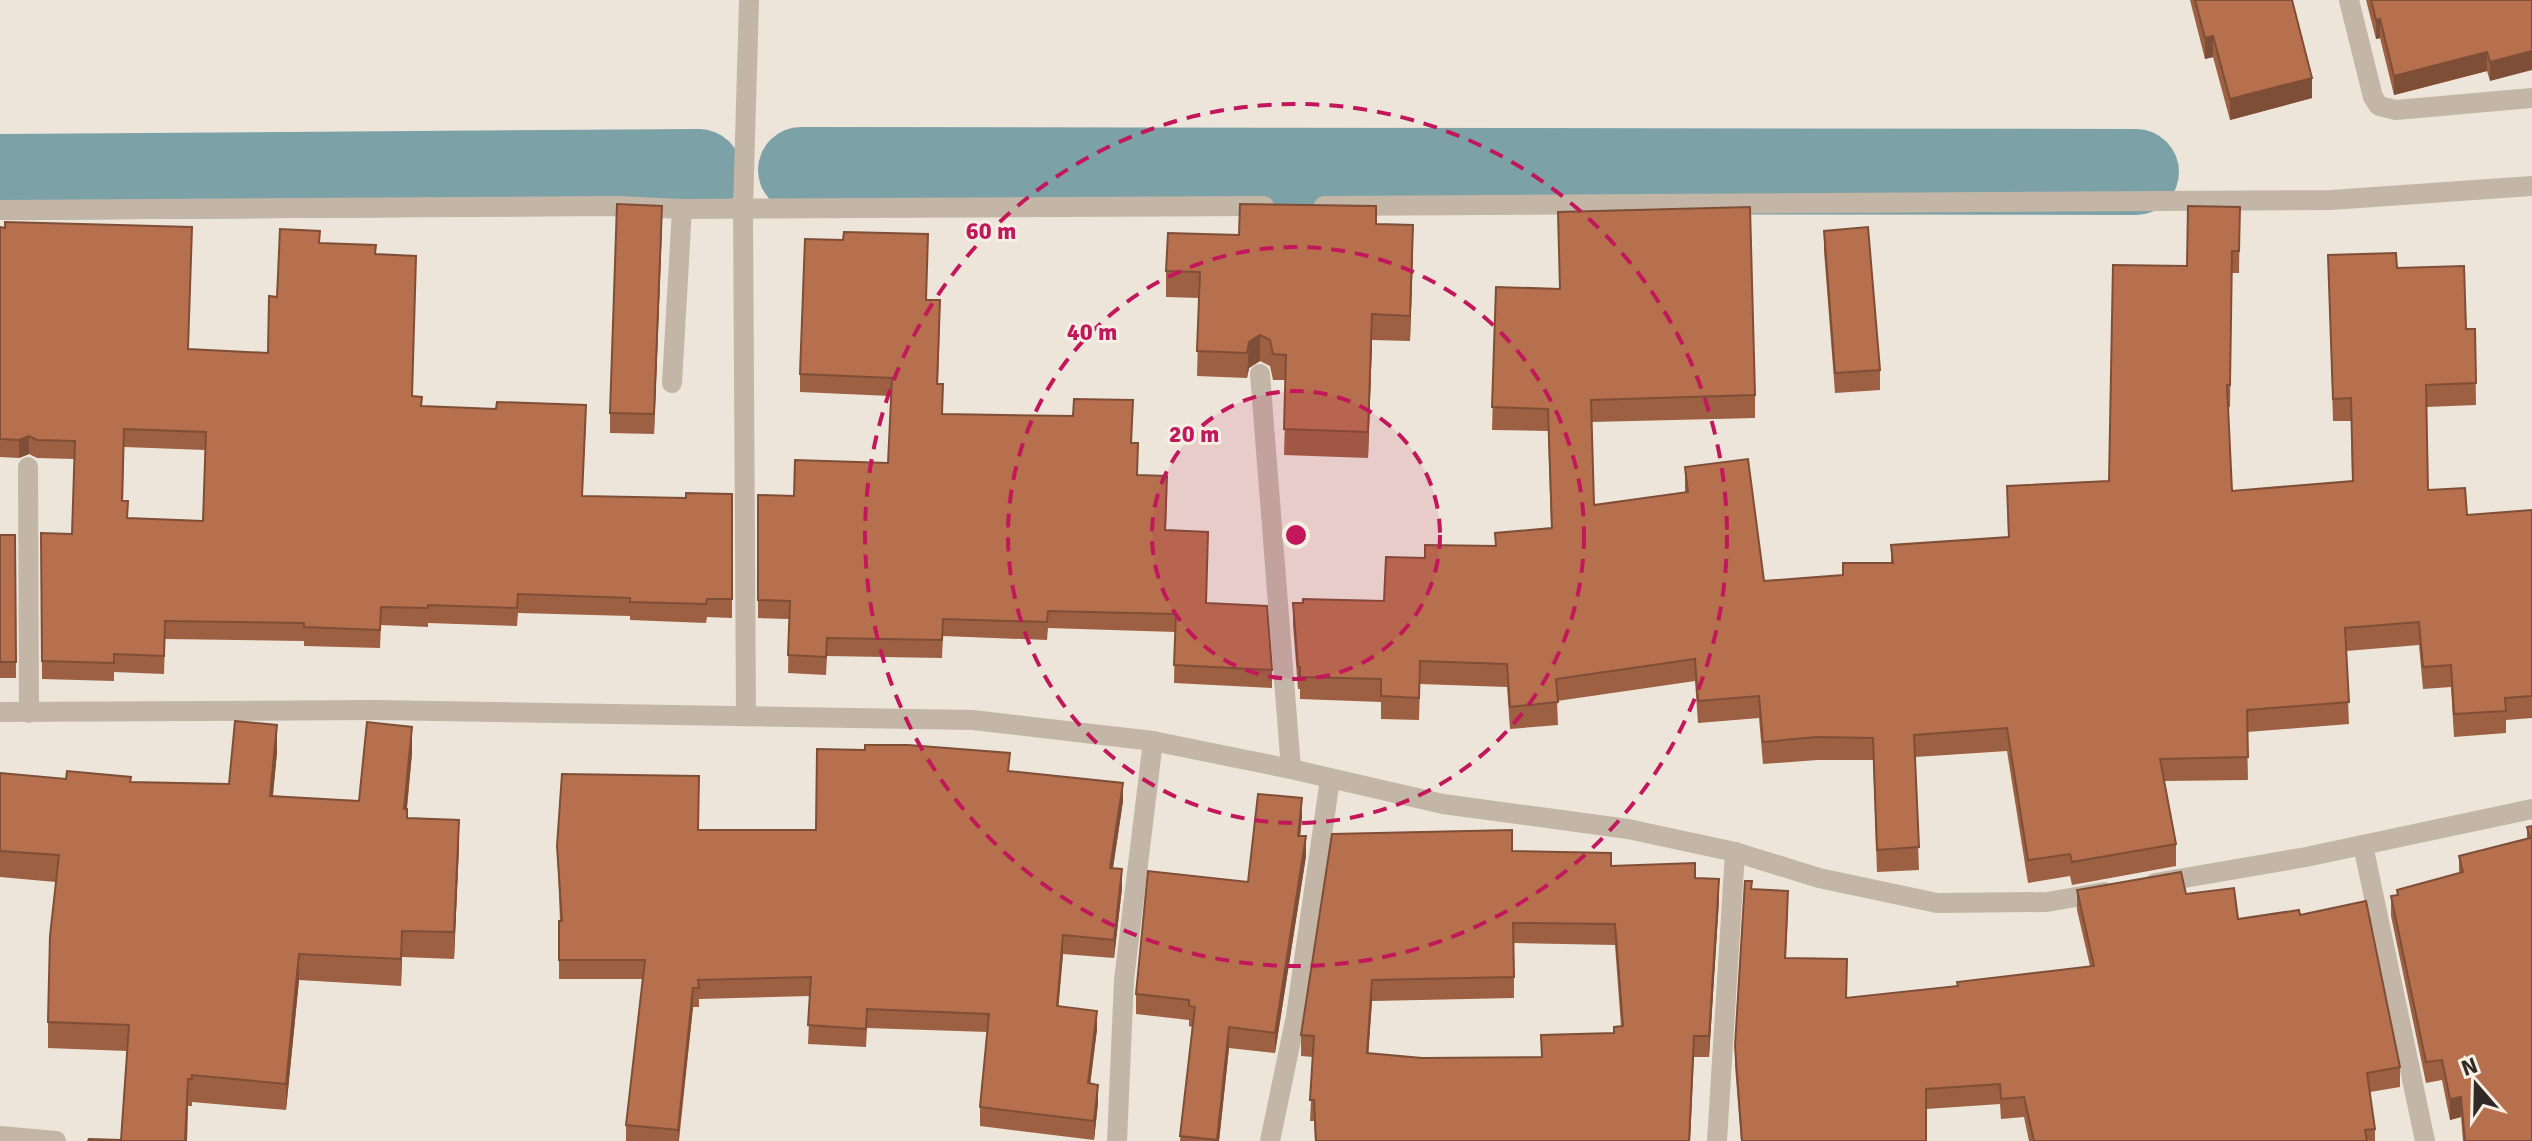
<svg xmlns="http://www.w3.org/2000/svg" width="2532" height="1141" viewBox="0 0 2532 1141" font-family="Signika,sans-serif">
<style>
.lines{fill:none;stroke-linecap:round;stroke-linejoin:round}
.river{stroke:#7ca1a6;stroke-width:86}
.minor{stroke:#c3b6a7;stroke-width:20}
.wall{fill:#9d6043;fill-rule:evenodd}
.shaded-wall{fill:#7f4e37}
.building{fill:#b6704e;stroke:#7f4e37;stroke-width:2;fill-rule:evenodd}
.ring{fill:none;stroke:#c2185b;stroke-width:4;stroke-dasharray:14 10}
.centre{fill:#c2185b;stroke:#f6efe4;stroke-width:4}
.ring-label{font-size:24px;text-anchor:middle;font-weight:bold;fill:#c2185b;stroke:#f6efe4;stroke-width:6;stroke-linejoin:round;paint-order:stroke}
</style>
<rect width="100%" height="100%" fill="#ede5d9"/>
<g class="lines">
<g class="river">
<polyline points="801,170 2136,172"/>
<polyline points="0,177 699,172"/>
</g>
<g class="minor">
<polyline points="2349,0 2373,97 2379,106 2396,110 2532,98"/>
<polyline points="1324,206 2331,200 2532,186"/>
<polyline points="0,210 617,206 682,209 1264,206"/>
<polyline points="1260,374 1291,769"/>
<polyline points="672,383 682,209"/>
<polyline points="28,467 29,713"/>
<polyline points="0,712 376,710 973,720 1153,741 1291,769 1443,804 1628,829 1735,852 1819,878 1937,903 2047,902 2104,892"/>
<polyline points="746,716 743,209 749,0"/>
<polyline points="2363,845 2425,1141"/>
<polyline points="2155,883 2306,857 2532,809"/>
<polyline points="0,1136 56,1141"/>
<polyline points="1117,1141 1124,980 1153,741"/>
<polyline points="1270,1141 1296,1016 1330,779"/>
<polyline points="1717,1141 1735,852"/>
</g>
</g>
<g class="wall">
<polygon points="2190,0 2292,0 2312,98 2230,120 2213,57 2205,59"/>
<polygon points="2366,0 2532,0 2490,81 2487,71 2394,95 2380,38 2376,39"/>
<polygon points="2240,207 2239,273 2232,273 2230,407 2228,407 2232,491 2352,481 2351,421 2333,421 2328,255 2397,268 2466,329 2475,329 2476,405 2426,407 2428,490 2467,515 2532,510 2532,718 2506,720 2506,733 2454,737 2451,687 2423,689 2419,645 2346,651 2349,724 2247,732 2248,780 2164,781 2176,844 2176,866 2072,885 2070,876 2028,883 2007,751 1915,757 1919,870 1877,872 1873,760 1817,760 1763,764 1759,718 1698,723 1695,681 1557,701 1558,725 1510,729 1507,687 1420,684 1419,720 1381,719 1381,702 1300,699 1300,689 1298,689 1293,625 1293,603 1384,601 1425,558 1495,546 1495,533 1551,528 1548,431 1492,430 1496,287 1755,395 1755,418 1591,422 1594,505 1685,493 1685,467 1764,581 1843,575 1891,563 1891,545 2008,537 2007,486 2109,481 2187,266"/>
<polygon points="1376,224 1413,250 1410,341 1372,340 1368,458 1284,455 1286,380 1273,380 1270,366 1260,361 1249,368 1247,378 1197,376 1199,298 1166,297 1166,271 1239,235"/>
<polygon points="662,226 654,434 610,433 610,413"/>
<path d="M0,227l189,122 79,4 9,-56 43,-53 56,10 36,142 10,10 164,17 -4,73 104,2 46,-4v124l-25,-1 -1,6 -76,-3v-4l-112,-3 -1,13 -89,-3v4l-47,-2 -1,23 -76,-2v-5l-139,-2 -1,35 -50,-2v9l-72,-2 -1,-146 31,1 3,-75 -38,-1 -8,-4 -10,4 -19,-1zM124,447l81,3 -2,71 -75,-3 -5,-17z"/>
<polygon points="1824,231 1880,370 1880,390 1835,393 1824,251"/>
<polygon points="843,240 927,300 940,318 938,384 942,414 1132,443 1137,475 1167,494 1166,530 1207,603 1272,670 1272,688 1174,683 1175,632 1048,628 1047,640 943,636 942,658 827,656 826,675 788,673 789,619 758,618 758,495 794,496 888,463 891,396 800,392 800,374"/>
<polygon points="0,535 15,535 16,678 0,678"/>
<polygon points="277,752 273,796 359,801 412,753 407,809 407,818 459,846 454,959 402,957 401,986 299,980 286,1110 192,1102 192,1106 188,1106 187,1141 88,1141 121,1140 127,1051 48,1048 48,1022 56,882 0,877 0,773 66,779 131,782 229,784"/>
<polygon points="1010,771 1123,801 1113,868 1122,888 1114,958 1063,954 1058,1006 1097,1029 1090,1084 1098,1103 1094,1140 980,1126 980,1107 988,1032 867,1028 866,1047 808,1044 810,996 699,999 699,1007 693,1007 679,1141 626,1141 626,1125 643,979 559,979 559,921 560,921 557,846 698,830 816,830"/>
<polygon points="1302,818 1300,836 1306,856 1275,1053 1229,1048 1219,1141 1180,1141 1192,1027 1189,1026 1189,1020 1136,1014 1136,994 1248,882"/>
<polygon points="2532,826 2532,1141 2463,1141 2461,1117 2450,1120 2442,1080 2426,1083 2391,916 2391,896 2397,895 2397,890 2459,873 2459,856 2527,839 2527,827"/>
<path d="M1512,851l183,27 24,22 -10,157h-15l-4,84h-375l-1,-20h-4l3,-64 -12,-1v-21zM1514,943l101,2 6,81 -7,7 -73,24 -119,1 -54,-5 4,-52 142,-3z"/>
<polygon points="1752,889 1788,911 1786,958 1846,998 1957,986 2090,966 2077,910 2077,890 2186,894 2238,919 2300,915 2400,1067 2400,1087 2370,1092 2375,1129 2375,1141 2029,1141 2024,1117 2001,1119 2000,1104 1926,1109 1926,1141 1741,1141 1735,1066 1735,1046"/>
</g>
<g class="shaded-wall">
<polygon points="2380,19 2380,38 2376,39 2376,20"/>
<polygon points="2213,36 2213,57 2205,59 2205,38"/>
<polygon points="2532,51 2532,70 2490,81 2490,62"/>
<polygon points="2487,52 2487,71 2394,95 2394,76"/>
<polygon points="2312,78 2312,98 2230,120 2230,99"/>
<polygon points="662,206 662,226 654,434 654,414"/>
<polygon points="1413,225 1413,250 1410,341 1410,316"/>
<polygon points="1372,314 1372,340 1368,458 1368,432"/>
<polygon points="1260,335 1260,361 1249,368 1247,378 1249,342"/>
<polygon points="29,436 29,454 19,458 19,440"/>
<polygon points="277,725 277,752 270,822 270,796"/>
<polygon points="412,727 412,753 404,835 404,809"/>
<polygon points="1123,783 1123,801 1110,887 1110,868"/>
<polygon points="1302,798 1302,818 1298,856 1298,836"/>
<polygon points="459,820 459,846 454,959 454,932"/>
<polygon points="1306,836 1306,856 1275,1053 1275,1033"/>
<polygon points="1122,869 1122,888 1114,958 1114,940"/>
<polygon points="1719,879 1719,900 1709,1057 1709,1036"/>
<polygon points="402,931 402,957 401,986 401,959"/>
<polygon points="1063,935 1063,954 1057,1024 1057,1006"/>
<polygon points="299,954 299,980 286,1110 286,1084"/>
<polygon points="1372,980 1372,1001 1367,1074 1367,1053"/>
<polygon points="693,988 693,1007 678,1141 678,1130"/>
<polygon points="1097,1011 1097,1029 1088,1102 1088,1083"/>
<polygon points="1229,1027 1229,1048 1219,1141 1217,1141"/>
<polygon points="1694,1036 1690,1141 1689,1141"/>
<polygon points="188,1079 187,1141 185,1141"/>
<polygon points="1098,1085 1098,1103 1094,1140 1094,1121"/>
<polygon points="2461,1097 2461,1117 2450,1120 2450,1099"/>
</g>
<g class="building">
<polygon points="2195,0 2292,0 2312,78 2230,99 2213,36 2205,38"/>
<polygon points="2371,0 2532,0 2532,51 2490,62 2487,52 2394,76 2380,19 2376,20"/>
<polygon points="617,204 662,206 654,414 610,413"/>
<polygon points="1240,204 1376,206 1376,224 1413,225 1410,316 1372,314 1368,432 1284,429 1286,355 1273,354 1270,340 1260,335 1249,342 1247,353 1197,351 1200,272 1166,271 1168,233 1239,235"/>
<polygon points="2188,206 2240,207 2239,251 2232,251 2230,385 2227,385 2232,491 2353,481 2351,398 2333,399 2328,255 2396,253 2397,268 2464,266 2466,329 2475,329 2476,383 2426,385 2428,490 2465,488 2467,515 2532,510 2532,696 2505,698 2506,711 2454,714 2451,665 2423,667 2419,622 2345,628 2349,702 2247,710 2248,757 2160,759 2176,844 2072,862 2070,854 2028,860 2007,728 1914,735 1919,847 1877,850 1873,738 1817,737 1763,742 1759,696 1698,701 1695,659 1556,679 1558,702 1510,707 1507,664 1420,661 1419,698 1381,696 1381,679 1300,677 1300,667 1298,667 1293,603 1303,603 1303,599 1384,601 1386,557 1425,558 1425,545 1496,546 1495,533 1552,528 1548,409 1492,407 1496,287 1560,289 1558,212 1750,207 1755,395 1591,400 1594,505 1688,492 1685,467 1748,459 1764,581 1843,575 1843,563 1893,563 1891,545 2009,537 2007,486 2109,481 2113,265 2187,266"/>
<path d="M5,222l187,5 -4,122 80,4 1,-57 8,1 3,-68 40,2 -1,12 57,2 -1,9 41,2 -4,140 10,1 -1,9 75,3 1,-7 89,3 -4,91 104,2v-5l46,1v105h-25l-1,5 -76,-2v-4l-112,-4 -1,14 -89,-3v3l-47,-1 -1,23 -76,-3v-4l-139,-2 -1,35 -50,-2v9l-72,-2 -1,-128 31,1 3,-93 -38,-1 -8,-4 -10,4 -19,-1v-212l5,1zM124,429l82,3 -3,89 -76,-3 1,-17h-6z"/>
<polygon points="1868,227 1880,370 1835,373 1824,231"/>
<polygon points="844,232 928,234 926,300 940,300 937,384 943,384 942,414 1073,416 1074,399 1133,400 1131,443 1138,443 1137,475 1167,476 1165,530 1208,532 1206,603 1267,606 1272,670 1174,665 1176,614 1048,611 1047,622 943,619 942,640 827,638 826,657 788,655 790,601 758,600 758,495 794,496 795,460 888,463 892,378 800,374 805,239 843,240"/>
<polygon points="0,535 15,535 16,662 0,662"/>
<polygon points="235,721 277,725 270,796 359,801 367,722 412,727 404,809 407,809 407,818 459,820 454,932 402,931 401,959 299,954 286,1084 192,1075 192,1079 188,1079 185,1141 88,1141 89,1139 121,1140 129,1025 48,1022 50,936 59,855 0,851 0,773 66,779 67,771 131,777 130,782 229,784"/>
<polygon points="865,745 908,745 1010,753 1008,771 1123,783 1110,868 1122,869 1114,940 1063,935 1057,1006 1097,1011 1088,1083 1098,1085 1094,1121 980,1107 989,1014 867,1009 866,1029 808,1025 811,977 698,980 699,988 693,988 678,1130 626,1125 645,960 559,960 559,921 562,921 557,846 562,774 699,776 698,830 816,830 817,749 865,750"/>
<polygon points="1258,794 1302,798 1298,836 1306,836 1275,1033 1229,1027 1217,1140 1180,1136 1195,1007 1189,1006 1189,1000 1136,994 1148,871 1248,882"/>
<polygon points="2532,826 2532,1141 2465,1141 2461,1097 2450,1099 2442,1060 2426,1062 2391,896 2398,895 2397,890 2463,872 2459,856 2530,838 2527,827"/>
<path d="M1512,830v21l99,2v13l84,-3v15l24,1 -10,157h-15l-5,105h-373l-2,-41h-4l4,-64 -13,-1 31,-201zM1513,923l102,1 8,102 -9,1v6l-73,2 1,22 -120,1 -55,-5 5,-73 142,-3z"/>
<polygon points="2181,872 2186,894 2234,888 2238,919 2299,910 2300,915 2366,901 2400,1067 2367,1073 2375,1129 2365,1130 2367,1141 2034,1141 2024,1097 2001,1099 2000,1084 1926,1089 1926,1141 1742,1141 1735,1046 1745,881 1752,881 1751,889 1788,891 1785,958 1847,959 1846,998 1958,986 1957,982 2094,966 2077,890"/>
</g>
<circle cx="1296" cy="535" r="144" fill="#c2185b" fill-opacity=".12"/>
<g class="ring">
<circle cx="1296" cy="535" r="144"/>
<circle cx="1296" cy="535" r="288"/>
<circle cx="1296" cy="535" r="431"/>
</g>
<circle cx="1296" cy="535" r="12" class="centre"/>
<g class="ring-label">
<text x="991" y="239">60 m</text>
<text x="1092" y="340">40 m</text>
<text x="1194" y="442">20 m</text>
</g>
<g transform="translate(2476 1085) rotate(340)" stroke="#f6efe4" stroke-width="6" paint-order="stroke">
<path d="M0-6L14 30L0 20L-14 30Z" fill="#312a26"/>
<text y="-12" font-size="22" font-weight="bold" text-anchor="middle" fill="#312a26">N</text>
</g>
</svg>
